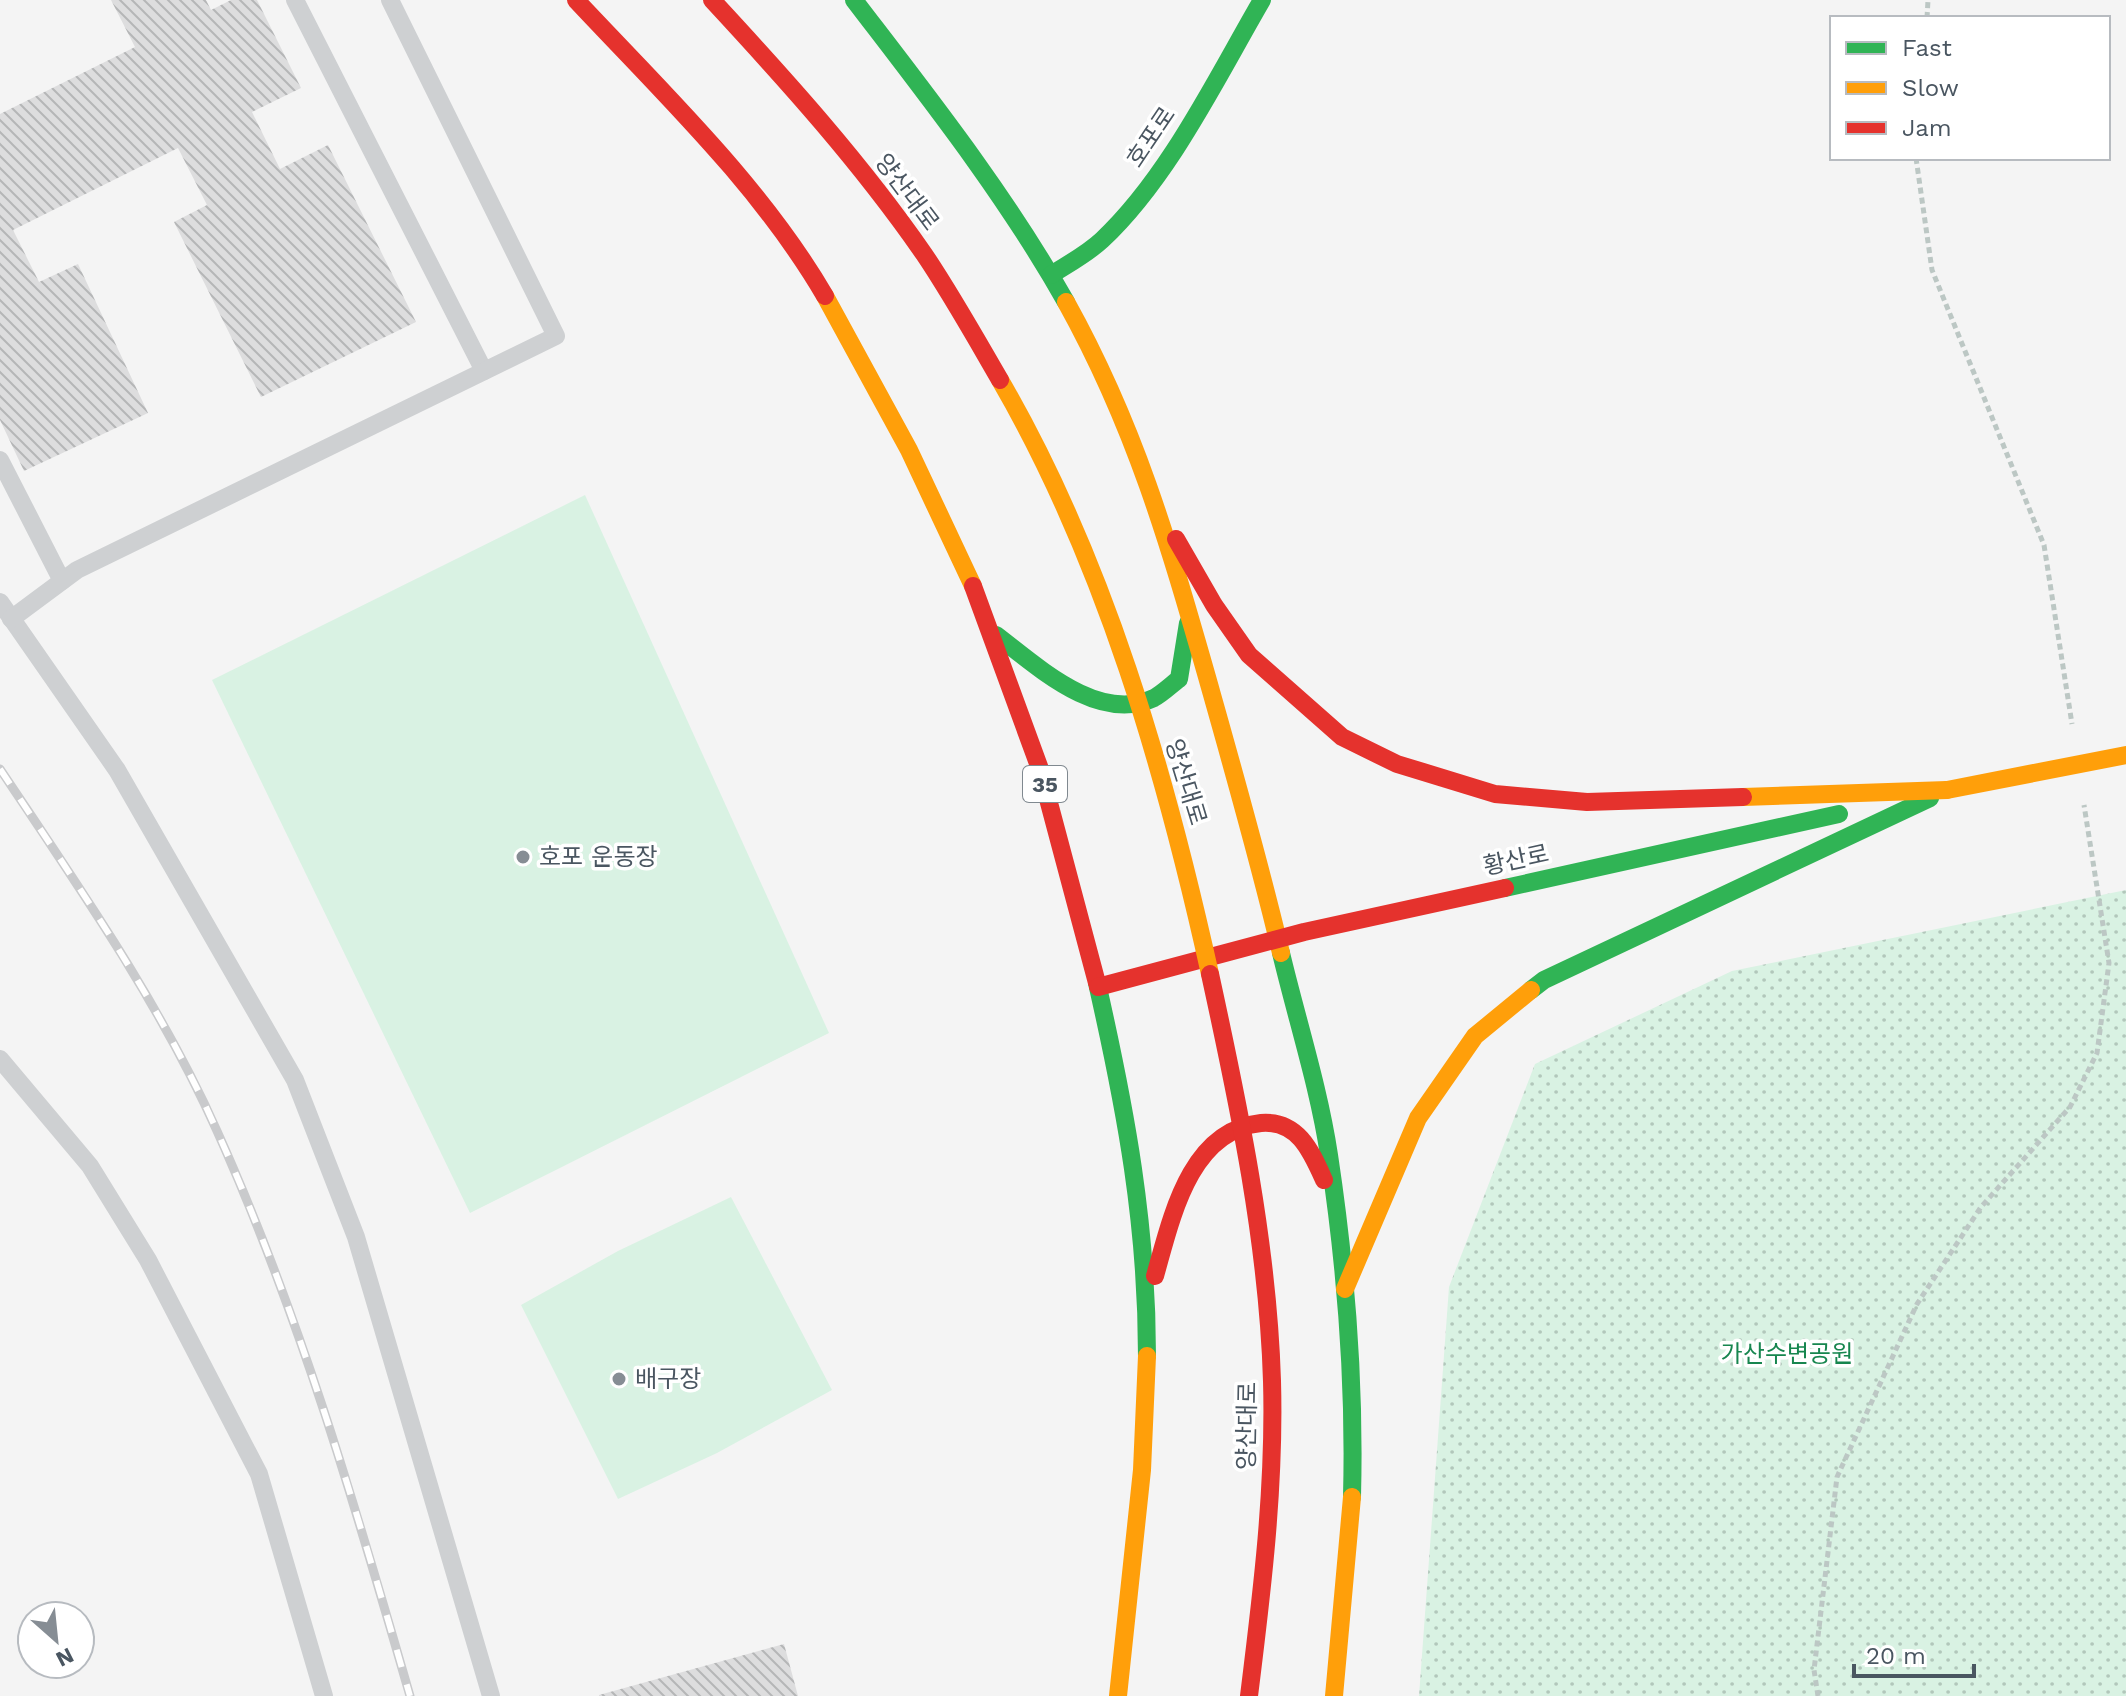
<svg xmlns="http://www.w3.org/2000/svg" width="2126" height="1696" viewBox="0 0 2126 1696" font-family="'Work Sans','Noto Sans KR',sans-serif">
<style>
.green{fill:url(#green-dots)}
.pitch{fill:#d9f2e3}
.building{fill:url(#building-back-hatch)}
.lines{fill:none;stroke-linecap:round;stroke-linejoin:round}
.path{stroke:#bcc7c4;stroke-width:5;stroke-dasharray:6 4;stroke-linecap:butt}
.lane{stroke:#ced0d2;stroke-width:18}
.fast{stroke:#30b455;stroke-width:18}
.slow{stroke:#ff9f0a;stroke-width:18}
.jam{stroke:#e5322d;stroke-width:18}
.rail-casing{stroke:#c9cacc;stroke-width:9}
.rail{stroke:#fff;stroke-width:6;stroke-dasharray:18;stroke-linecap:butt}
.slow-bridge{stroke:#ff9f0a;stroke-width:18}
.jam-bridge{stroke:#e5322d;stroke-width:18}
.poi-dot{fill:#868d94;stroke:#fff;stroke-width:3}
.labels{text-anchor:middle;stroke-width:7;stroke-linejoin:round;paint-order:stroke}
.shield{fill:#fff;stroke:#808990;stroke-width:2}
.shield-label{font-size:22px;font-weight:bold;fill:#4a5661}
.street-label{font-size:24px;fill:#4a5661;stroke:#fff}
.poi-label{font-size:24px;fill:#4a5661;stroke:#fff;text-anchor:start}
.park-label{font-size:24px;fill:#17864f;stroke:#fff}
</style>
<defs>
<pattern id="green-dots" width="8" height="8" patternUnits="userSpaceOnUse" patternTransform="scale(2)"><rect width="8" height="8" fill="#d9f2e3"/><path d="M2 2h.1M6 6h.1" fill="none" stroke="#b2c7bb" stroke-width="1.8" stroke-linecap="round"/></pattern>
<pattern id="building-back-hatch" width="6" height="6" patternUnits="userSpaceOnUse" patternTransform="scale(2)"><rect width="6" height="6" fill="#ddddde"/><path d="M-1 5l2 2M0 0l6 6M5-1l2 2" fill="none" stroke="#b5b6b7"/></pattern>
</defs>
<rect width="100%" height="100%" fill="#f4f4f4"/>
<polygon class="green" points="2126,890 2126,1696 1419,1696 1449,1287 1535,1064 1732,971"/>
<g class="pitch">
<polygon points="585,495 829,1033 470,1213 212,680"/>
<polygon points="731,1197 832,1390 717,1453 618,1499 521,1305 618,1251"/>
</g>
<g class="building">
<polygon points="111,0 206,0 211,10 231,0 257,0 301,88 252,112 280,169 328,145 416,322 261,397 174,222 207,205 178,148 13,230 39,282 78,264 148,413 24,471 0,420 0,114 135,47"/>
<polygon points="784,1644 798,1696 599,1696 599,1695"/>
</g>
<g class="lines">
<g class="path">
<polyline points="1927,18 1928,0"/>
<polyline points="1916,158 1932,270 2044,545 2072,724"/>
<polyline points="1818,1696 1814,1670 1837,1477 1917,1304 1981,1207 2070,1107 2097,1053 2109,963 2084,805"/>
</g>
<g class="lane">
<polyline points="295,0 484,371"/>
<polyline points="0,460 62,581"/>
<polyline points="0,602 117,770 295,1080 356,1237 491,1696"/>
<polyline points="11,619 77,570 556,336 390,0"/>
<polyline points="0,1059 90,1166 148,1260 259,1474 324,1696"/>
</g>
<g class="fast">
<path d="M854,0c75,98 151,194 212,302"/>
<path d="M1051,275c17,-11 36,-21 51,-35 67,-63 114,-161 160,-240"/>
<path d="M996,635c41,31 102,89 158,63 9,-5 17,-13 25,-19l9,-56"/>
<polyline points="1505,888 1839,814"/>
<path d="M1281,953c16,67 38,135 48,202 17,113 26,228 23,342"/>
<path d="M1097,983c29,128 50,241 50,373"/>
<polyline points="1531,990 1544,980 1930,798"/>
</g>
<g class="slow">
<polyline points="825,296 909,450 973,586"/>
<path d="M1066,302c69,124 102,239 141,375 26,92 52,183 74,276"/>
<polyline points="1743,797 1947,790"/>
<polyline points="1345,1289 1418,1118 1475,1036 1531,990"/>
<polyline points="1118,1696 1142,1470 1147,1356"/>
<polyline points="1334,1696 1352,1497"/>
</g>
<g class="jam">
<path d="M576,0c87,93 185,186 249,296"/>
<polyline points="1176,539 1214,605 1249,655 1342,737 1397,764 1495,794 1587,802 1743,797"/>
<polyline points="973,586 1040,769 1097,983"/>
<polyline points="1098,987 1304,932 1505,888"/>
<path d="M1155,1276c16,-56 34,-146 106,-153 37,-3 50,28 63,57"/>
</g>
<defs>
<path id="rail" d="M0,769c78,117 160,234 217,362 82,182 138,374 193,565"/>
</defs>
<use href="#rail" class="rail-casing"/>
<use href="#rail" class="rail"/>
<g class="slow-bridge">
<path d="M1000,380c105,181 165,391 210,594"/>
<polyline points="1947,790 2126,755"/>
</g>
<g class="jam-bridge">
<path d="M712,0c75,81 149,163 212,254 27,40 51,83 76,126"/>
<path d="M1210,974c29,133 58,271 62,407 3,106 -10,211 -23,315"/>
</g>
</g>
<g class="poi-dot">
<circle cx="523" cy="857" r="8"/>
<circle cx="619" cy="1379" r="8"/>
</g>
<g class="labels">
<rect class="shield" x="1023" y="766" width="44" height="36" rx="6"/>
<g class="shield-label">
<text x="1045" y="792">35</text>
</g>
<g class="street-label">
<text transform="translate(1151 137) rotate(-56)" y="8">호포로</text>
<text transform="translate(907 192) rotate(53)" y="8">양산대로</text>
<text transform="translate(1186 782) rotate(73)" y="8">양산대로</text>
<text transform="translate(1516 860) rotate(-12)" y="8">황산로</text>
<text transform="translate(1247 1426) rotate(-89)" y="8">양산대로</text>
</g>
<g class="poi-label">
<text x="539" y="865">호포 운동장</text>
<text x="635" y="1387">배구장</text>
</g>
<g class="park-label">
<text x="1787" y="1362">가산수변공원</text>
</g>
</g>
<rect x="1830" y="16" width="280" height="144" fill="#ffffff" stroke="#b7bbc0" stroke-width="2"/>
<rect x="1846" y="42" width="40" height="12" fill="#30b455" stroke="#b7bbc0" stroke-width="2"/>
<text x="1902" y="56" font-size="24" fill="#4a5661">Fast</text>
<rect x="1846" y="82" width="40" height="12" fill="#ff9f0a" stroke="#b7bbc0" stroke-width="2"/>
<text x="1902" y="96" font-size="24" fill="#4a5661">Slow</text>
<rect x="1846" y="122" width="40" height="12" fill="#e5322d" stroke="#b7bbc0" stroke-width="2"/>
<text x="1902" y="136" font-size="24" fill="#4a5661">Jam</text>
<g transform="translate(56 1640) rotate(153)"><circle r="38" fill="#ffffff" stroke="#b7bbc0" stroke-width="2"/>
<path d="M0-6L14 30L0 20L-14 30Z" fill="#868d94"/>
<text y="-12" font-size="22" font-weight="bold" text-anchor="middle" fill="#4a5661">N</text>
</g>
<path d="M1854 1664v12h120v-12" fill="none" stroke="#4a5661" stroke-width="4"/>
<text x="1866" y="1664" font-size="24" fill="#4a5661" stroke="#ffffff" stroke-width="6" paint-order="stroke">20 m</text>
</svg>
